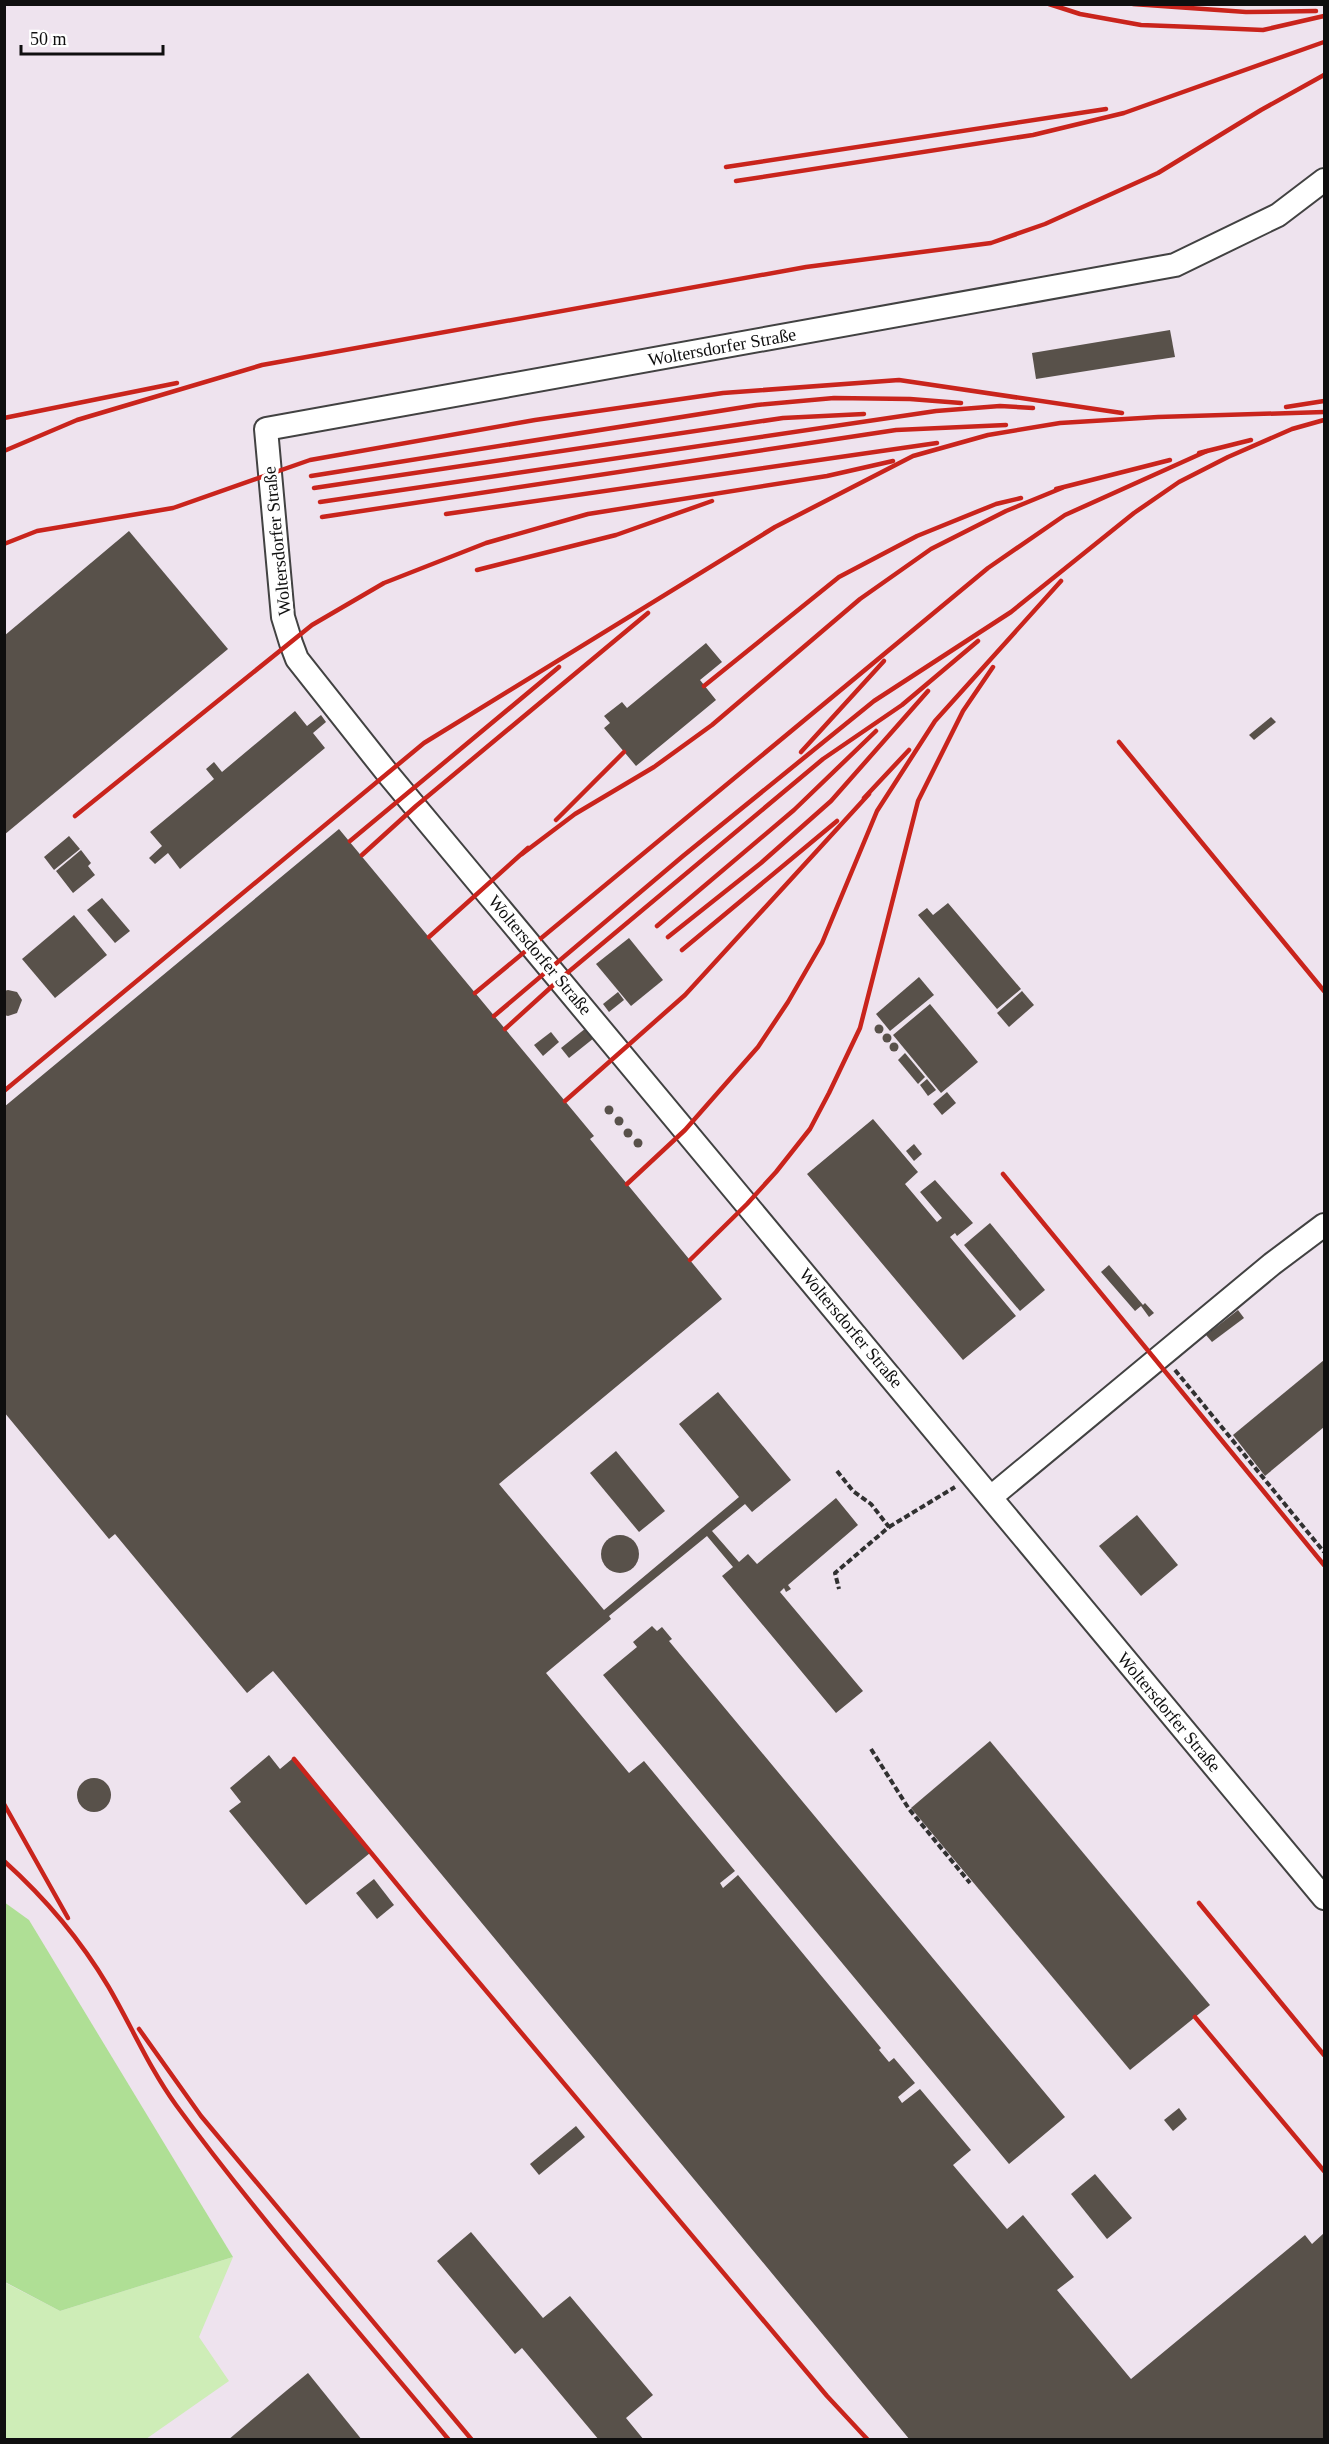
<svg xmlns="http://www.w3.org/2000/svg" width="1329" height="2444" viewBox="0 0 1329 2444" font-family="Georgia,serif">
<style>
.industrial{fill:#eee3ee}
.green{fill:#ceedb7}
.forest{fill:#afdf95}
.building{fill:#58514a}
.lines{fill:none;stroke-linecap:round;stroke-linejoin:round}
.minor-casing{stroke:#424242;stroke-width:26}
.path{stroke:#313131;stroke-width:4;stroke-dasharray:6 3;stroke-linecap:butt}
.minor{stroke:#fff;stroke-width:22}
.rail{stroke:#c9241c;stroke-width:4.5}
.labels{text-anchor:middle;stroke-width:6;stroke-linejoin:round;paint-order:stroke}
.street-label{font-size:18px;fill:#0f0f0f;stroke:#fff}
</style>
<rect width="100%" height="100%" fill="#fffdf0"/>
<rect class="industrial" x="5" y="5" width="1319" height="2434"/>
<polygon class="green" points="233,2257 199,2337 229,2381 146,2439 5,2439 4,2282 60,2311"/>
<polygon class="forest" points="4,1902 29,1920 233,2257 60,2311 5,2282"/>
<g class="building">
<polygon points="1170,330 1175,357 1036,379 1032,353"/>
<polygon points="129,531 228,649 4,835 4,636"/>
<polygon points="706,643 722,662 700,680 716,700 636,766 604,728 610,723 604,716 622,702 627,708"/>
<polygon points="295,711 307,726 321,715 326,722 313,733 325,748 180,869 168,853 155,864 149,858 162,846 150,832 214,779 206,769 214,762 222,772"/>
<polygon points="1271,717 1276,722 1254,740 1249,735"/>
<polygon points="339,829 594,1136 590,1139 722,1299 499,1484 604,1610 739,1497 679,1424 718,1392 791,1480 752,1512 745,1504 712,1531 739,1562 748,1554 757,1564 836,1498 858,1525 788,1585 791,1589 786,1592 784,1588 780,1592 863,1691 836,1713 722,1576 733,1567 707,1536 609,1616 611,1619 546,1673 629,1773 644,1761 735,1871 720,1883 723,1888 738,1875 881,2048 879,2050 889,2062 894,2058 915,2083 898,2097 902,2103 920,2089 971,2150 953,2165 1007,2229 1023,2215 1074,2277 1057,2290 1131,2379 1305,2235 1312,2244 1324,2233 1324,2440 910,2440 273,1671 247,1693 115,1534 109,1539 4,1412 4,1107"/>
<polygon points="69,836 80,849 54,870 44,857"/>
<polygon points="81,850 91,863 88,866 95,875 73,893 56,871"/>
<polygon points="102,898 130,931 115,943 87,910"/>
<polygon points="948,903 1021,989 997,1009 918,915 927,908 933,915"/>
<polygon points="74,915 107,955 55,998 22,959"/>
<polygon points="629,938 663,980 631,1006 596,964"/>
<polygon points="919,977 934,995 890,1031 876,1014"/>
<polygon points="8,990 17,992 22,1000 17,1013 8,1016 4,1015 4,991"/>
<polygon points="1022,991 1034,1005 1009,1027 997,1013"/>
<polygon points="618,992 624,1000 609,1012 603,1004"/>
<polygon points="930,1004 978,1062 941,1093 893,1035"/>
<circle cx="879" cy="1029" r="4.5"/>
<polygon points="586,1028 594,1038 569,1058 561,1048"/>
<polygon points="551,1032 559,1042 543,1056 534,1045"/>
<circle cx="887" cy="1038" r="4.5"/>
<circle cx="894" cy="1047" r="4.5"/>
<polygon points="905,1053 925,1077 918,1084 898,1060"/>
<polygon points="927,1079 936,1090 928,1096 920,1085"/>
<polygon points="947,1092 956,1103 942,1115 933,1104"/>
<circle cx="609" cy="1110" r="4.5"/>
<circle cx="619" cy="1121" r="4.5"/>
<polygon points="873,1119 918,1172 905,1184 937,1222 942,1218 920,1192 935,1180 973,1223 957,1236 955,1233 950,1237 1016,1316 963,1360 807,1174"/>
<circle cx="628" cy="1133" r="4.5"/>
<circle cx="638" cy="1143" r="4.5"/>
<polygon points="914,1144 922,1154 914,1161 906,1151"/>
<polygon points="990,1223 1045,1290 1020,1311 964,1245"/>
<polygon points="1109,1265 1143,1305 1145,1303 1154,1313 1149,1317 1141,1306 1135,1311 1101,1272"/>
<polygon points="1238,1310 1244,1318 1212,1342 1206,1335"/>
<polygon points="1324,1360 1324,1427 1265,1476 1233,1435"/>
<polygon points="616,1451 665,1511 639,1532 590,1473"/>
<polygon points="1137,1515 1178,1565 1141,1596 1099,1546"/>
<circle cx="620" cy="1554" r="19"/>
<polygon points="652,1626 657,1631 662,1627 672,1639 669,1641 1065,2117 1009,2164 603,1675 637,1647 633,1642"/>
<polygon points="990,1741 1210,2005 1130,2070 911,1808"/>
<polygon points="269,1755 280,1769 292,1759 370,1853 306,1905 229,1811 241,1802 230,1788"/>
<circle cx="94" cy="1795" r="17"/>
<polygon points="374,1879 394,1905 377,1919 356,1893"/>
<polygon points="1179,2108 1187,2119 1173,2131 1164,2120"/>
<polygon points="576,2126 585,2137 539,2175 530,2164"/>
<polygon points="1095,2174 1132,2218 1107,2239 1071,2194"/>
<polygon points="471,2232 543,2318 570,2296 653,2395 626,2418 644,2440 599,2440 522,2348 515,2354 437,2261"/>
<polygon points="308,2373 362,2440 228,2440 286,2391"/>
</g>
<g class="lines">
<defs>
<g id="minor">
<polyline points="1324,180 1278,215 1175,265 266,429 283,617 291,643 297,659 388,774 1324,1898"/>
<polyline points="991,1497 1272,1264 1324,1225"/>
</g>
</defs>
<use href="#minor" class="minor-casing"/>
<g class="path">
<polyline points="1175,1370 1324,1552"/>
<polyline points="837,1471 853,1491 871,1504 889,1527 835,1573 839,1589"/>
<polyline points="889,1527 955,1487"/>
<polyline points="871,1749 909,1809 970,1883"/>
</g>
<use href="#minor" class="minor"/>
<g class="rail">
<polyline points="1049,4 1080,14 1141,25 1193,27 1263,30 1324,16"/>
<polyline points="1133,4 1246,12 1316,11"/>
<polyline points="726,167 1106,109"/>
<polyline points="736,181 1033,135 1124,113 1324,42"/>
<polyline points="1286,407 1324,401"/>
<polyline points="4,418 177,383"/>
<polyline points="4,451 77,420 262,365 806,267 991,243 1045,224 1158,173 1261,110 1324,75"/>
<polyline points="1199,453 1251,440"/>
<polyline points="311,476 757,405 834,398 910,399 961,403"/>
<polyline points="314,488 783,418 864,414"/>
<polyline points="1056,489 1170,460"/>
<polyline points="320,502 936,411 1000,406 1033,408"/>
<polyline points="446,514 937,443"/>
<polyline points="322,517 896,430 1006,425"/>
<polyline points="4,544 37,531 173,508 310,460 535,420 723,393 899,380 1122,413"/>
<polyline points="477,570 616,535 712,501"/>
<polyline points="704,686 839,577 917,536 996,504 1021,498"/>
<polyline points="1119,742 1324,991"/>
<polyline points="801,752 884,661"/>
<polyline points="864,798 909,750"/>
<polyline points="75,816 312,625 384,583 486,543 588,514 827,476 893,461"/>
<polyline points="556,820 624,752"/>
<polyline points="350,841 559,667"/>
<polyline points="522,854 575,814 654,767 712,725 860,599 931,549 1006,511 1062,488"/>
<polyline points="362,855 416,806 648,613"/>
<polyline points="657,926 794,810 876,731"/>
<polyline points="429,937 528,848"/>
<polyline points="668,937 761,863 831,801 928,691"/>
<polyline points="682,950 837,821"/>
<polyline points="475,993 988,568 1065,515 1207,451"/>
<polyline points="494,1016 683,856 874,701 1011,612 1134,513 1179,482 1228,457 1292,429 1324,420"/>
<polyline points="505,1029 560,979 823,759 902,705 978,641"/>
<polyline points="4,1091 424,743 775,527 913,456 988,435 1060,423 1158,417 1324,412"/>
<polyline points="565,1101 685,995 869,794"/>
<polyline points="1003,1174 1324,1565"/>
<polyline points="627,1184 685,1130 758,1047 788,1002 822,943 877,811 935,721 1061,581"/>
<polyline points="690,1260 747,1204 776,1172 810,1129 829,1093 860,1028 918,801 963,711 993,667"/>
<polyline points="294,1759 423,1916 827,2396 868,2440"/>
<polyline points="4,1804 68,1918"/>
<path d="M4,1861c41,37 76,78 104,125 23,39 41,82 68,119 85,116 181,224 273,335"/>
<polyline points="1199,1903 1324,2055"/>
<polyline points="1195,2017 1324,2171"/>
<polyline points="139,2029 201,2116 472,2440"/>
</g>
</g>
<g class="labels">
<g class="street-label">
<text transform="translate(722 347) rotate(-10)" y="6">Woltersdorfer Straße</text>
<text transform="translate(277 541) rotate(-96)" y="6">Woltersdorfer Straße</text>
<text transform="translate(540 955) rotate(50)" y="6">Woltersdorfer Straße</text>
<text transform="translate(851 1328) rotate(50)" y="6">Woltersdorfer Straße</text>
<text transform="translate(1169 1712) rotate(50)" y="6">Woltersdorfer Straße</text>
</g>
</g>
<rect width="1329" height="2444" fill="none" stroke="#0f0f0f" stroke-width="12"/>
<path d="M21 45v9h142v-9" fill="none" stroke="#0f0f0f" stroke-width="3"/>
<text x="30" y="45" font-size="18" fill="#0f0f0f" stroke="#ffffff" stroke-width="4.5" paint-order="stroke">50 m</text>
</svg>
